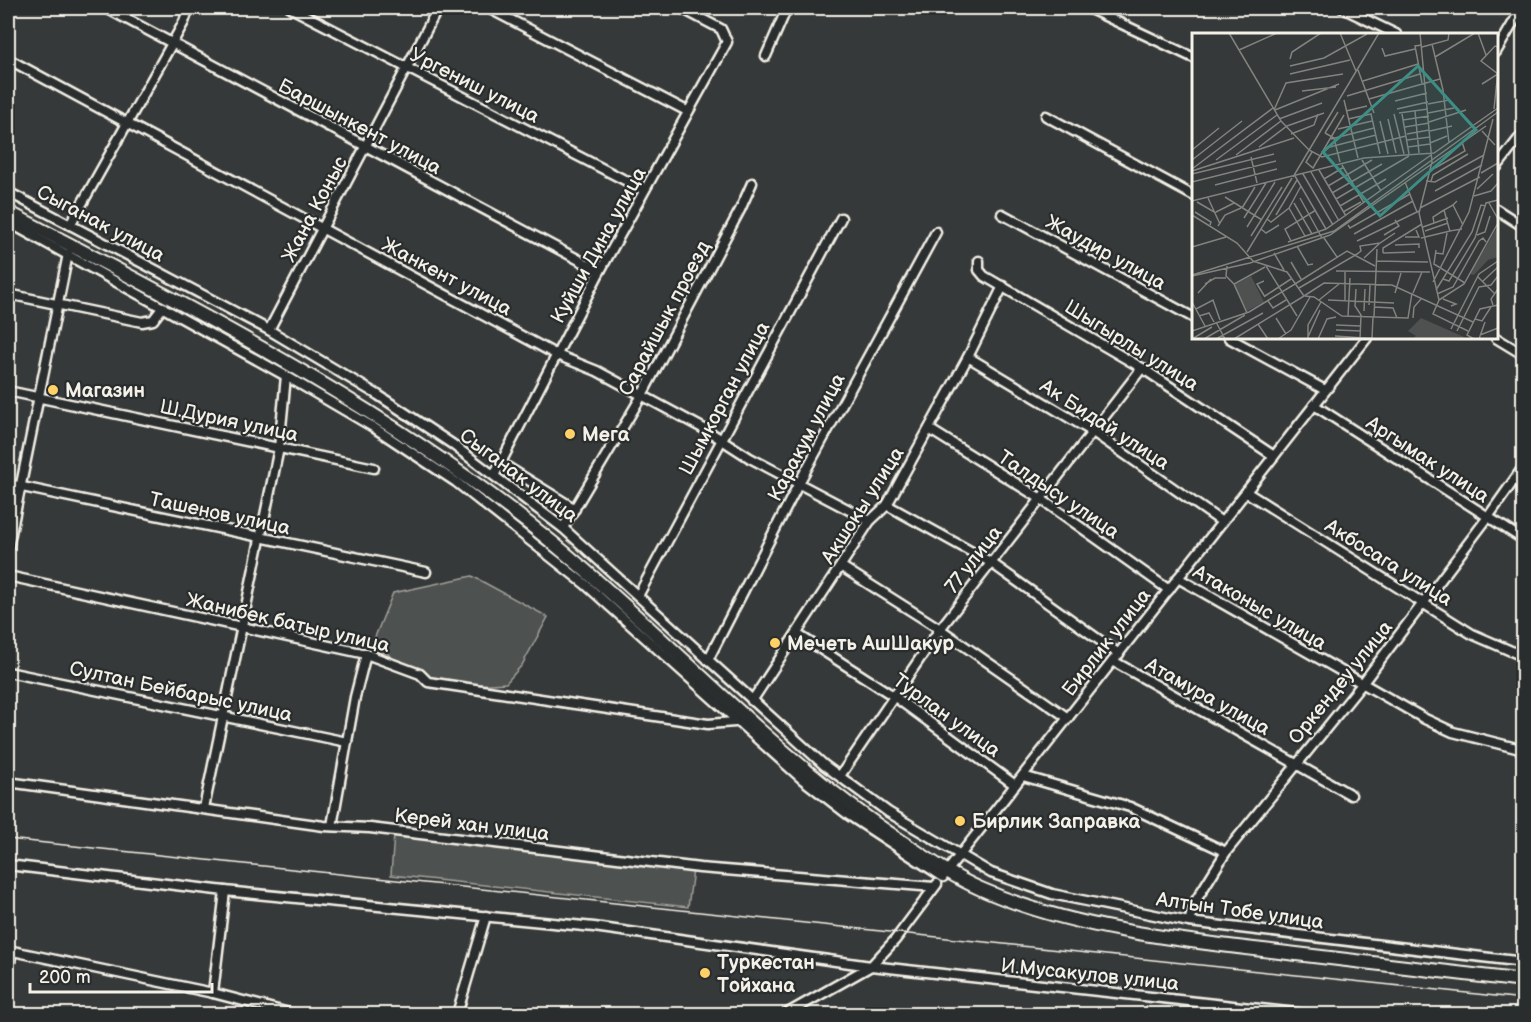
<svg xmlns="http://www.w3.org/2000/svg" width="1531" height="1022" viewBox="0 0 1531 1022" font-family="'Balsamiq Sans',sans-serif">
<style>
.green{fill:#4e514f;stroke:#a1a19c;stroke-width:1.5}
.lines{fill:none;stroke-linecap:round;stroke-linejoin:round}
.minor-casing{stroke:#f4f1e8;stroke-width:13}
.highway-casing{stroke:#f4f1e8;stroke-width:16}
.minor{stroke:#2a2d2e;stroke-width:8}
.highway{stroke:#2a2d2e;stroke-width:12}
.rail{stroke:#f4f1e8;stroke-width:1.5}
.poi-dot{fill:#ffd166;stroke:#2a2d2e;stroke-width:2}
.labels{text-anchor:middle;stroke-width:4.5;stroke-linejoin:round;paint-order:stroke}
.street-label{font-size:20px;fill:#f4f1e8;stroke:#2a2d2e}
.poi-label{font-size:20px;font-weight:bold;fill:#f4f1e8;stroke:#2a2d2e;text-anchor:start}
.inset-road{fill:none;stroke:#82837f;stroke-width:1.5}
.view{fill:#3d8f86;fill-opacity:0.15;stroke:#3d8f86;stroke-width:3}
.inset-edge{fill:none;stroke:#f4f1e8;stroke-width:3}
</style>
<rect width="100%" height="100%" fill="#363939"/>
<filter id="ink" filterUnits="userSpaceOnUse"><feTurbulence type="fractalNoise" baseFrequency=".0167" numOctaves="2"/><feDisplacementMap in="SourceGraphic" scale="12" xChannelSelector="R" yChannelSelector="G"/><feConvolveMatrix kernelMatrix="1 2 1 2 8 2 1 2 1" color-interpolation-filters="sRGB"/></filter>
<g filter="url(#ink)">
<g class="green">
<polygon points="472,576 548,617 522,665 506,683 474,685 430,678 395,663 388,654 370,649 393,593"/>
<polygon points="394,834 693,870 688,907 391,875"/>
</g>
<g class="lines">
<defs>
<g id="minor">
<polyline points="106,8 600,271"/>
<polyline points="291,8 644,190"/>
<polyline points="488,8 687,111"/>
<polyline points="1088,8 1194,58"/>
<polyline points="1342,8 1396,34"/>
<polyline points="1496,52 1522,8"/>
<polyline points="766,56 787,8"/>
<polyline points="8,59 557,355 597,371 708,431 750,458 870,521"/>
<polyline points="1046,116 1194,196"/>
<polyline points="1496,168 1524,132"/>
<polyline points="8,192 269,330 378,395 452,444 563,528 824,765 888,812 991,873 1052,894 1189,922 1524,962"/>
<polyline points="1496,209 1524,227"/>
<polyline points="1002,214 1194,318"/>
<polyline points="8,222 286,376 373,427 456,482 585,584 801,778 850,816 943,877"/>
<polyline points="70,225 184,22 189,8"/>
<polyline points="979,261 979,270 984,276 1142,368 1274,456"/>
<polyline points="8,294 142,322 153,320 163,307"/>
<polyline points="269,330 438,8"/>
<polyline points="1229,338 1325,390"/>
<polyline points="1496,338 1524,355"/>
<polyline points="968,357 1093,432 1222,522"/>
<polyline points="8,391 374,468"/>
<polyline points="1314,405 1524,540"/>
<polyline points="929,429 1041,499 1169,590"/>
<polyline points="501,463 575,509"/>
<polyline points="495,474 600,271 727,42 721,29 681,8"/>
<polyline points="8,484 426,572"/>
<polyline points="1246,492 1472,634 1518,654"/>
<polyline points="887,505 990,562 1119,654"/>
<polyline points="563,528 641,397 740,210 752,183"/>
<polyline points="8,548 68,254"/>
<polyline points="842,567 940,629 1068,718"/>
<polyline points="8,576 366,654 420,674 428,682 708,724 735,722"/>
<polyline points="1178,578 1425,719 1453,732 1524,750"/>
<polyline points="639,594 841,218"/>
<polyline points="797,634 895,697 1015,785"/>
<polyline points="708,660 799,483 936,232"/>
<polyline points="1113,661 1351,795"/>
<polyline points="8,672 347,742"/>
<polyline points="752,701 870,521 887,505 968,357 1003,286"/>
<polyline points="840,776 940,629 1142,368"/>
<polyline points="1023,776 1130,807 1226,852"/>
<polyline points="8,782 324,826 370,828 700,868 934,887"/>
<polyline points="204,808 279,448 286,376"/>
<polyline points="332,826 355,697 366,654"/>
<polyline points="8,865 225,891 594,927 871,966 1306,1014"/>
<polyline points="945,874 1367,338"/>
<polyline points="1189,922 1195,902 1226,852 1362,684 1488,517 1524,466"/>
<polyline points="8,950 213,993 293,1014"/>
<polyline points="8,973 12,951"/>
<polyline points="213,993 225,891"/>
<polyline points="457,1014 486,916"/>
<polyline points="786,1014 871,966 895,940 937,884"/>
</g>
<path id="highway" d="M8,212c189,100 378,194 545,331 117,96 218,212 345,296 27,18 53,37 83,50 88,39 195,51 290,62 84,10 168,20 253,30"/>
</defs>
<use href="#minor" class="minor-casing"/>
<use href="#highway" class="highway-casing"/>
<use href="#minor" class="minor"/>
<use href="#highway" class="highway"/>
<polyline class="rail" points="8,839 1524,999"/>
</g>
</g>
<g class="poi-dot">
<circle cx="53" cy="390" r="6"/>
<circle cx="570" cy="434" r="6"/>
<circle cx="775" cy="643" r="6"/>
<circle cx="960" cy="821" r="6"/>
<circle cx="705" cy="973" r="6"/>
</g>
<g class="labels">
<g class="street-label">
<text transform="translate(475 85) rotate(27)" y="7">Ургениш улица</text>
<text transform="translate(360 126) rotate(28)" y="7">Баршынкент улица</text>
<text transform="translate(314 209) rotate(-62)" y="7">Жана Коныс</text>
<text transform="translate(101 223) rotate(28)" y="7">Сыганак улица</text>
<text transform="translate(598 245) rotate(-61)" y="7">Куйши Дина улица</text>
<text transform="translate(1106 252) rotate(29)" y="7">Жаудир улица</text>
<text transform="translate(447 276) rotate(28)" y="7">Жанкент улица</text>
<text transform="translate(664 318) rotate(-62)" y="7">Сарайшык проезд</text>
<text transform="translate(1132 345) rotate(32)" y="7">Шыгырлы улица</text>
<text transform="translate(724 398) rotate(-62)" y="7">Шымкорган улица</text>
<text transform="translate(229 420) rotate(12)" y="7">Ш.Дурия улица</text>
<text transform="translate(1105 424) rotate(33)" y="7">Ак Бидай улица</text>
<text transform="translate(806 437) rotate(-62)" y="7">Каракум улица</text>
<text transform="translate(1428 459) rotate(33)" y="7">Аргымак улица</text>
<text transform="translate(519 475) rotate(37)" y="7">Сыганак улица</text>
<text transform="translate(1059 494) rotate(34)" y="7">Талдысу улица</text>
<text transform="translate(862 505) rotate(-57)" y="7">Акшокы улица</text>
<text transform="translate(220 513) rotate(12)" y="7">Ташенов улица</text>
<text transform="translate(973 559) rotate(-52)" y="7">77 улица</text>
<text transform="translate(1389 562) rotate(32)" y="7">Акбосага улица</text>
<text transform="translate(1260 607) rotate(30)" y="7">Атаконыс улица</text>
<text transform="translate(288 622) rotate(13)" y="7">Жанибек батыр улица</text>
<text transform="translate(1106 642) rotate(-52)" y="7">Бирлик улица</text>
<text transform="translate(1340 682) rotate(-51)" y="7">Оркендеу улица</text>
<text transform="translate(181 691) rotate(12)" y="7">Султан Бейбарыс улица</text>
<text transform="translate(1208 696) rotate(29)" y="7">Атамура улица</text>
<text transform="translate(947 715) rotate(36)" y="7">Турлан улица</text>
<text transform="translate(472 824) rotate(7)" y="7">Керей хан улица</text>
<text transform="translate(1240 910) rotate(8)" y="7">Алтын Тобе улица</text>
<text transform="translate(1090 974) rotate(6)" y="7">И.Мусакулов улица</text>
</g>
<g class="poi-label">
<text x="65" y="397">Магазин</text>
<text x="582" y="441">Мега</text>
<text x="787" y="650">Мечеть АшШакур</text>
<text x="972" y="828">Бирлик Заправка</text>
<text x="717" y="969">Туркестан<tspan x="717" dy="23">Тойхана</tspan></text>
</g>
</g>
<g transform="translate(1192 33)">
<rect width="306" height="306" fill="#363939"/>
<path d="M306,193v31l-10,3 -14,15 -4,-1zM59,243l13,26 -17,9 -13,-26zM229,285l43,19 1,1 -54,1 5,-3 -8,-5z" fill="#4e514f"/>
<path class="inset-road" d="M37,0l52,88 28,29 13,7 84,-21M148,0l16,38M228,0l12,129 -13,51 20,87 -6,14 35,17M286,0l8,22M240,11l11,46 6,53M230,12l-7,1 7,37M230,14l26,-7 1,-7M190,15l3,8 30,-7M47,17l38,-17M243,24l40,-24M98,26l2,-7 29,-19M98,33l34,-8 43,-24M166,37l16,43M98,41l60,-14M171,48l55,-17M290,51l16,-10 -17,-13 14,-15 3,1M110,58l34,-4M155,63l73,-22M177,66l71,-20M152,67l14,58M203,68l32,-8M236,71l21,-4M205,76l31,-7M302,76l4,-39M82,77l12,-27 57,-9M83,77l64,-26M154,78l21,-5M223,78l4,42M207,80l29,-4M236,80l26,-5M202,81l10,40M210,81l7,40M87,86l43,-16M156,86l23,-5 9,40M196,86l8,34M211,87l26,-4M188,88l8,33M237,89l37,-12M213,94l24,-4M146,96l34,-8M238,98l22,-5M290,98l13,14M133,100l9,5 6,24M133,100l13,-21M99,101l23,-9 4,-11M215,101l22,-4M139,106l43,-11M215,107l23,-3M238,110l17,-7M67,114l28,-21 37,-13M216,114l22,-3M134,115l50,-13M0,117l27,-22M120,119l-6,10 7,6 31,-53M44,122l45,-34M59,124l6,26M0,127l50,-39M24,127l61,-45M170,127l19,31M150,132l22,38M243,135l30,-17 -3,-9M0,136l81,-61M127,137l27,46M0,138l102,-33M119,139l28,49M289,140l17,-10M0,141l82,-20M111,141l30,51M103,143l31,53M101,144l86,-144M132,146l20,-12M234,148l9,1 49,-27M239,148l2,-6 35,-21M0,149l84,-21M213,149l12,30M23,152l62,-16M136,153l44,-26M285,156l16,-15M243,158l47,-26M140,160l50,-29M282,163l17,-5 7,-8M33,164l37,23M16,165l12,26M108,165l22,40M144,166l73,-43M0,168l172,-43 70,-5 64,-45M265,168l-4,4 10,20M5,169l19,11M102,170l18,31M297,170l9,16M261,172l-9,5 5,18 1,3 12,-2M148,173l46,-27M50,175l13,-21M97,175l16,28M228,175l60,-31M3,179l16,10 -1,3M24,179l18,-9M151,179l18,-10M0,182l45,28 16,18 34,11 17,24M84,182l21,-35M52,185l22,-35M75,186l4,3 18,-14 12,-22M242,190l-1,-6 11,-7M156,192l2,3 60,-34M26,193l7,-11 16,-7M55,194l28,-45M231,194l25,-9M69,196l5,4 13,-8M233,198l23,-8M162,201l59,-33M192,202l15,-9 -4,-6M285,202l8,-3 5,-16M59,203l31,-49M213,204h14l-3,-7M132,205l13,19M229,205l29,-7M99,208l-6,-12 31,-19M165,208l62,-30M96,209l38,-13 105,-74M203,212l24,-1v4M105,213l11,19 5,-1M0,214l34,-10M244,217l-2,14 31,19M55,219l45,-74M82,220l10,17M191,220v-5l39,-24M191,220l32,-1M244,220l7,1 4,-21M172,225l16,-15M184,228l52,1M99,229l10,17M35,233l-1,10 8,8M74,233l31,50M144,238l94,1M0,242l142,-44 164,-119M0,243l58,-13 80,-28 156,-109M286,244l17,17M251,246l6,2 26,-43 11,-35 12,-3M72,248l-7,3 8,13M291,248l15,-14M241,249l36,-70 24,-93M13,251l10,-6h11M103,251l52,-33 28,15M107,255l58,-34 4,-3 -1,-5 20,-3 15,-10M164,256l-1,17 6,9 -1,24M244,257l36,-58 9,-27 5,1M6,260l13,-14M203,260l6,-20M221,260l9,-21M245,261l16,-7 26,-46 4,-3 3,4M73,263l26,-17M112,263l20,-13 68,2 81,37M113,263l9,1 28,19 66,2 4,-25M251,266l13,5 -5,2M127,267l20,-16M136,267l66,3M247,267l25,-16 34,-61M76,268l5,7 13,-8M153,268v-30M0,269l13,24M177,272l1,-20M301,272l-2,-6 7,-10M182,274l19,1 4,10M4,276l17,-9 7,20M172,278l1,-22M55,280l-13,-29 31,-17M7,283l10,-3 5,9M156,283l2,-38M182,284l3,-68M84,285l10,16M221,285l1,-11 7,-8M283,286l7,2 9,-14M24,289l9,17M66,291l10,15M144,292l25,1M259,296l28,-55 19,-13M144,297l25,1M0,298l57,-19 46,-28M265,298l22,-44 12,-2 7,-9M288,302l18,-7M143,303l44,3M116,304l12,-27M180,305l1,-21M0,306l20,-12M12,306l41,-24M24,306l47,-26M42,306l70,-43M86,306l13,-9 19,-33M116,306v-14l13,-23M126,306l9,-20 9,-2M282,306l-7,-4 13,-26 18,-4M287,306l6,-17"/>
<path class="view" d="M226,33l58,64 -96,86 -57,-64z"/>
<rect width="306" height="306" class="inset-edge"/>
</g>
<rect width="1531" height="1022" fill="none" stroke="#2a2d2e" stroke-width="30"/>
<rect x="15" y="15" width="1501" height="992" fill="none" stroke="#f4f1e8" stroke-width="2" filter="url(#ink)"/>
<path d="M30 983v9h182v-9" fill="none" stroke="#f4f1e8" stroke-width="3"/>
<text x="39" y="983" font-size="18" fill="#f4f1e8" stroke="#2a2d2e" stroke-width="4.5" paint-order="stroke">200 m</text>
</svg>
